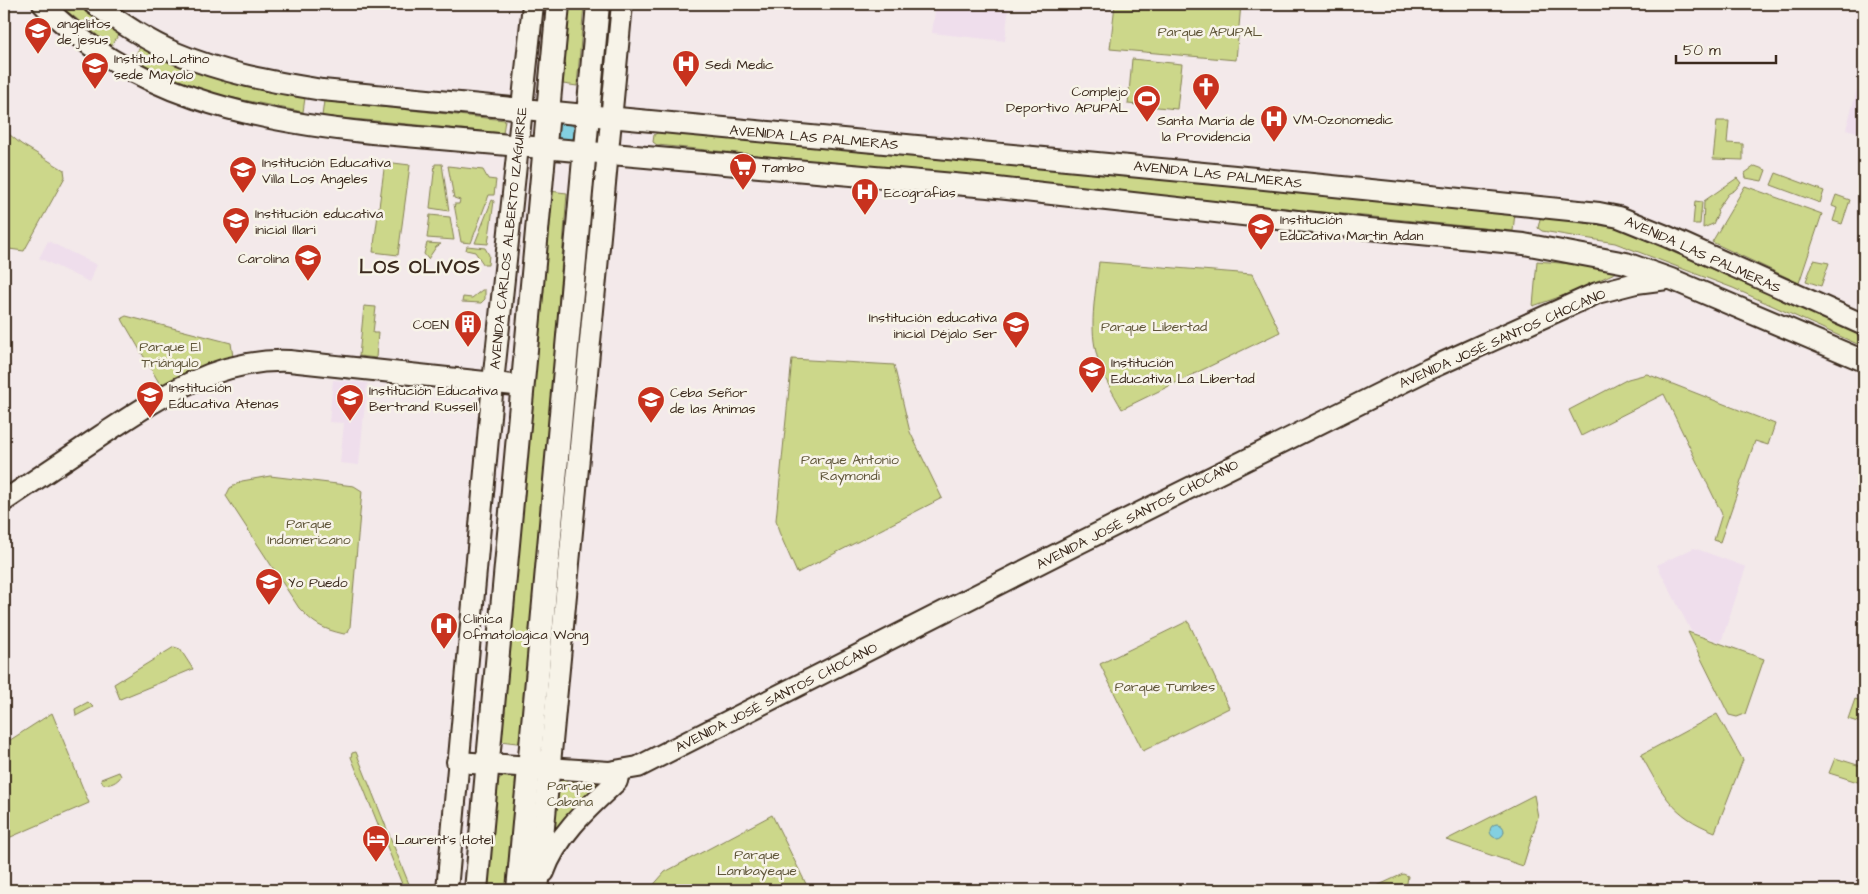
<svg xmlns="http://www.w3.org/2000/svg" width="1868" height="894" viewBox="0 0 1868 894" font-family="'Architects Daughter',sans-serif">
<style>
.built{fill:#efdeec}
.green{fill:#ccd78a;stroke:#848054}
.water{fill:#83d0e1;stroke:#668e93}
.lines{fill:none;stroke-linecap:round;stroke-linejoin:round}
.secondary-casing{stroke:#3b2a1e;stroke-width:24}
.primary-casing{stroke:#3b2a1e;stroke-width:26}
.secondary{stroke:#f7f3e8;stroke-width:20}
.primary{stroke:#f7f3e8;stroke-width:22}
.labels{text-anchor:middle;stroke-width:5;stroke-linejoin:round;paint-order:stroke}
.poi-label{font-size:14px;fill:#3b2a1e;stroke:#f7f3e8;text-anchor:start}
.park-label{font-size:14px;fill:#5f5539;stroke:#f7f3e8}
.street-label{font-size:14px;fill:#3b2a1e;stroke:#f7f3e8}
.district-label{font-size:19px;font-weight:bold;letter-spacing:1px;fill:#3b2a1e;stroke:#f7f3e8}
</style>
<rect width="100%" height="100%" fill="#f3e9ea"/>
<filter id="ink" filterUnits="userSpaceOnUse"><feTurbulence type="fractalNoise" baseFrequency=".02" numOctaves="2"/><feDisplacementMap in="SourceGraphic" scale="10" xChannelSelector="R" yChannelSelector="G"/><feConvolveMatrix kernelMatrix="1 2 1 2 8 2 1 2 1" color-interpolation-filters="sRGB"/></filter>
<g filter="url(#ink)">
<g class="built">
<polygon points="936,4 1009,4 1005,41 932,33"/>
<polygon points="1857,90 1864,92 1864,134 1846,129"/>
<polygon points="48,241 97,265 89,282 39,258"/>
<polygon points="333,380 367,383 359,465 340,463 344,423 329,422"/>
<polygon points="1694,548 1746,567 1721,642 1691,631 1657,565"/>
</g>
<g class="green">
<polygon points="58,4 80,4 120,33 111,46"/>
<polygon points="570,4 584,4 577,86 563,84"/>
<polygon points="1115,4 1241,4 1236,60 1110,49"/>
<path d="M141,46c56,30 103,40 164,52l-2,14 -94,-19 -45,-17 -32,-17z"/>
<polygon points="1132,59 1182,64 1177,109 1128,104"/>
<polygon points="324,101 505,120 503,133 322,116"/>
<polygon points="1717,121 1729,121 1727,143 1743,144 1743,160 1713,159"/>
<polygon points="4,130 21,144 64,170 65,177 24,251 9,249 4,253"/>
<polygon points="660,131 1515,213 1513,231 657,145 653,142 654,135"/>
<polygon points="385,162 410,165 398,255 373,252"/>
<polygon points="435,164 442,164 449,211 430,208"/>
<polygon points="448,166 483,170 488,179 496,180 494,195 489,195 471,243 461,242 454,204 459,204 460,200 454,198"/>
<polygon points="1755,166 1766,170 1762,181 1746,178 1745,173"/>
<polygon points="1776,173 1824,191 1820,203 1771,185"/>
<polygon points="1737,178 1741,183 1735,190 1728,194 1717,210 1718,213 1713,224 1703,228 1704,201"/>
<polygon points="1745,186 1822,214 1799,283 1712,242"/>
<polygon points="549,191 567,193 525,744 500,741"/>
<polygon points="1836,195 1850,200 1842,224 1833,221 1837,208 1832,206"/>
<polygon points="492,200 494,201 488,244 475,243"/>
<polygon points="1695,201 1702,202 1700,224 1693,224"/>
<polygon points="430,215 450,217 454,240 427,238"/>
<polygon points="1545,217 1618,228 1864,336 1864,347 1733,288 1615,243 1542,231 1538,228 1540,219"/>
<polygon points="427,243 441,244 436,247 428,259 424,254"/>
<polygon points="467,246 485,248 489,255 488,265 484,265 475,252 466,250"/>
<polygon points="1814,260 1829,263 1821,286 1806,281"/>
<polygon points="1537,261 1617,268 1617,272 1568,294 1533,306"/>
<path d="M1099,262l153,12 28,58 -158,77c-10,-18 -22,-37 -26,-57 -7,-29 0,-61 3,-90z"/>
<polygon points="482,290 485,290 485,299 481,303 462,302 463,297 472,298"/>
<polygon points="364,306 376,307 373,333 378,333 376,358 359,356"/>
<polygon points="126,316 231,343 233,357 196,368 161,386 123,321 122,318"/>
<polygon points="792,359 894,365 910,432 942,498 797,573 779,532 776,520"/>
<polygon points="1647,374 1775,424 1768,445 1755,441 1720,542 1714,540 1722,514 1664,394 1581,436 1569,410 1628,379"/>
<path d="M270,476l84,10 8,5 -12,136 -2,5 -4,2c-22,-5 -30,-10 -45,-26l-73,-112 4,-8 12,-7z"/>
<polygon points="1188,621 1229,708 1143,751 1100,664"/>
<polygon points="1688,632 1764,659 1745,714 1737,717 1729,715"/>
<polygon points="174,647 180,649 193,669 120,699 114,684"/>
<polygon points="1855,699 1864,702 1864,724 1848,719"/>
<polygon points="88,702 93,707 76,716 75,709"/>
<polygon points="52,713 89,803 4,840 4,744"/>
<path d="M1717,714l26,46 -28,72c-44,-17 -52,-38 -74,-77z"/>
<polygon points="356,752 409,884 402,884 351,757 352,753"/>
<polygon points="1835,758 1864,767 1864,784 1829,773"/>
<path d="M119,772l2,4c-3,6 -12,10 -18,8l-2,-5z"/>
<polygon points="506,775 514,777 520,786 509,890 486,890 496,780"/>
<polygon points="555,779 610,780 545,855"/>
<polygon points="1534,795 1538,817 1523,866 1446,840"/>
<polygon points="772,815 809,890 649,890 665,872"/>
<polygon points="1403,874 1408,876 1406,890 1368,890"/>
</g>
<g class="water">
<circle cx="565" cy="132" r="10"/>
<circle cx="1497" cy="831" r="7"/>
</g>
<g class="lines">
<defs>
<g id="secondary">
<path d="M43,4c86,91 209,117 329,129l616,54 381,42 155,15 102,19 45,16 193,82"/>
<path d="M94,4c26,18 53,37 82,49 47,20 96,29 146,37l913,86 364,37 20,4 47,19 198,89"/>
<path d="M4,501c33,-22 65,-44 98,-66 58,-38 115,-77 187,-74l234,25"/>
<polyline points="457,762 609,772 638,767 1079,543 1429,369 1597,293 1636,283 1667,279"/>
<path d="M544,872c13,-37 45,-65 73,-91l1,-5 -5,-4"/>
<polyline points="447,890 493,383 533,4"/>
<polyline points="538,890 622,4"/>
</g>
<g id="primary">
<polyline points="476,890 558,4"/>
<polyline points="518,890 598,4"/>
</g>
</defs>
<use href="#secondary" class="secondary-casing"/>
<use href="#primary" class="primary-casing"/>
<use href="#secondary" class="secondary"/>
<use href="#primary" class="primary"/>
</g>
</g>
<defs>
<symbol id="school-pin" viewBox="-11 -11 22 30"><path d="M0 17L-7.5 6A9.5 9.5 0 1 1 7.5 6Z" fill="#c8321e" stroke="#f7f3e8"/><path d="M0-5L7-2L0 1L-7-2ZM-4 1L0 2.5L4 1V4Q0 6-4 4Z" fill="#fff"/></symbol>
<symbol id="hospital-pin" viewBox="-11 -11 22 30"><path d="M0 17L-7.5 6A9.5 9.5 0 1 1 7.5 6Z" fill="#c8321e" stroke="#f7f3e8"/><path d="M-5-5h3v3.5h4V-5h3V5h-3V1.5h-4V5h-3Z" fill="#fff"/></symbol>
<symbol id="church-pin" viewBox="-11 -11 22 30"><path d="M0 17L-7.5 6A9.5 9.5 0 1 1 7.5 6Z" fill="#c8321e" stroke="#f7f3e8"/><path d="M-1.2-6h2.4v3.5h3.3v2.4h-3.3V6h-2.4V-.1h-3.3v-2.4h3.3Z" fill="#fff"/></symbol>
<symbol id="stadium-pin" viewBox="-11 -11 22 30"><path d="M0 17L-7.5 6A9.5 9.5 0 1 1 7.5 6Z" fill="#c8321e" stroke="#f7f3e8"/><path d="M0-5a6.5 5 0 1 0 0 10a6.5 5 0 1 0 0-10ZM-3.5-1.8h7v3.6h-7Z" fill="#fff"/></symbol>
<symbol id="supermarket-pin" viewBox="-11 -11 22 30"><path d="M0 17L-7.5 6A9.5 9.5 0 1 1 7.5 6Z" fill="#c8321e" stroke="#f7f3e8"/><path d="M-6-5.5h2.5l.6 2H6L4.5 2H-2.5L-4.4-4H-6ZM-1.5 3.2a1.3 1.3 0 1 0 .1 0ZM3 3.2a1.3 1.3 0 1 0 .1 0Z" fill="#fff"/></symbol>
<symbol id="building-pin" viewBox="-11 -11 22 30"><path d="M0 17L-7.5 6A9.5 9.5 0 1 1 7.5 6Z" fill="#c8321e" stroke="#f7f3e8"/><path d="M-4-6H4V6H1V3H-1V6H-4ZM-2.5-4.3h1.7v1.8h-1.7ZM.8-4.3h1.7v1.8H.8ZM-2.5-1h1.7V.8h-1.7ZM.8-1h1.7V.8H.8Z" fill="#fff"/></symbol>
<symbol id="hotel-pin" viewBox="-11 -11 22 30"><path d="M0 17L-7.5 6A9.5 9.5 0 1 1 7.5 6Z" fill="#c8321e" stroke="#f7f3e8"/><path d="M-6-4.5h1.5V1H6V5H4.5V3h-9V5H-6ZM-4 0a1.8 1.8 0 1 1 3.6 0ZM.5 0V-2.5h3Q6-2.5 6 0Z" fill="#fff"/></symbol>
</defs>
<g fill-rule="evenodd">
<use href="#school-pin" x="22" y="15" width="32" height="43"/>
<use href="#hospital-pin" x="670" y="48" width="32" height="43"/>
<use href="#school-pin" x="79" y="50" width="32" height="43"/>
<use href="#church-pin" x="1190" y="71" width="32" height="43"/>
<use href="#stadium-pin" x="1131" y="83" width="32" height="43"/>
<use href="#hospital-pin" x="1258" y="103" width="32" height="43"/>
<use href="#supermarket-pin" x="727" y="151" width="32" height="43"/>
<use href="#school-pin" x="227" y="154" width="32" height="43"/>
<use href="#hospital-pin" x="849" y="176" width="32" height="43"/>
<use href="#school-pin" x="220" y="205" width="32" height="43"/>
<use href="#school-pin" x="1245" y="211" width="32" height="43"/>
<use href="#school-pin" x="292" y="242" width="32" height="43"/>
<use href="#building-pin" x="452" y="308" width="32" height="43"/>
<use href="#school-pin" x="1000" y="309" width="32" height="43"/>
<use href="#school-pin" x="1076" y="354" width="32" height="43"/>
<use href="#school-pin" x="134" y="379" width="32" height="43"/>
<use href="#school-pin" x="334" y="382" width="32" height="43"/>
<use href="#school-pin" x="635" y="384" width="32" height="43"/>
<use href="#school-pin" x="253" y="566" width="32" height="43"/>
<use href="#hospital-pin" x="428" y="610" width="32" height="43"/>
<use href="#hotel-pin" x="360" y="823" width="32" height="43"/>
</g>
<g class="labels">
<g class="poi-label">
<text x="57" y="28">angelitos<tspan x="57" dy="16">de jesus</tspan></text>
<text x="114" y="63">Instituto Latino<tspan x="114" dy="16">sede Mayolo</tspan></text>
<text x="705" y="69">Sedi Medic</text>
<text x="1128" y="96" text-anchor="end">Complejo<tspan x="1128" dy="16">Deportivo APUPAL</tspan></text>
<text x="1293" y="124">VM-Ozonomedic</text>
<text x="1206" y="125" text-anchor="middle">Santa María de<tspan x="1206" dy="16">la Providencia</tspan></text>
<text x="262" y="167">Institución Educativa<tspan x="262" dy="16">Villa Los Angeles</tspan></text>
<text x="762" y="172">Tambo</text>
<text x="884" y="197">Ecografias</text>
<text x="255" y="218">Institución educativa<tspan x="255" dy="16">inicial Illari</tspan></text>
<text x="1280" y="224">Institución<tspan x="1280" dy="16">Educativa Martin Adan</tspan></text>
<text x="289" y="263" text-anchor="end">Carolina</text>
<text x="997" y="322" text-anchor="end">Institución educativa<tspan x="997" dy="16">inicial Déjalo Ser</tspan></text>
<text x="449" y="329" text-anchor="end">COEN</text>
<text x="1111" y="367">Institución<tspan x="1111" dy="16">Educativa La Libertad</tspan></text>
<text x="169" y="392">Institución<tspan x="169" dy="16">Educativa Atenas</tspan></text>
<text x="369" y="395">Institución Educativa<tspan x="369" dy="16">Bertrand Russell</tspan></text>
<text x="670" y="397">Ceba Señor<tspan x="670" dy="16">de las Animas</tspan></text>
<text x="288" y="587">Yo Puedo</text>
<text x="463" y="623">Clinica<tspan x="463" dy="16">Ofmatologica Wong</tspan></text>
<text x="395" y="844">Laurent's Hotel</text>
</g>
<g class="park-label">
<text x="1210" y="36">Parque APUPAL</text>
<text x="1154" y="331">Parque Libertad</text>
<text x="170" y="351">Parque El<tspan x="170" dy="16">Triángulo</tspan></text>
<text x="850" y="464">Parque Antonio<tspan x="850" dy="16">Raymondi</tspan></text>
<text x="309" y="528">Parque<tspan x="309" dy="16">Indomericano</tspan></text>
<text x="1165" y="691">Parque Tumbes</text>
<text x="570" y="790">Parque<tspan x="570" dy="16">Cabana</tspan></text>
<text x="757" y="859">Parque<tspan x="757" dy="16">Lambayeque</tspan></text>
</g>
<g class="street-label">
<text transform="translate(814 137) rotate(5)" y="5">AVENIDA LAS PALMERAS</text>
<text transform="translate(1218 174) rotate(6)" y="5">AVENIDA LAS PALMERAS</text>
<text transform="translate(508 238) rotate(-84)" y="5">AVENIDA CARLOS ALBERTO IZAGUIRRE</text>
<text transform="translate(1703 254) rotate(24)" y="5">AVENIDA LAS PALMERAS</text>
<text transform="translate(1502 338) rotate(-24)" y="5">AVENIDA JOSÉ SANTOS CHOCANO</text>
<text transform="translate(1137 514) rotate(-27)" y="5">AVENIDA JOSÉ SANTOS CHOCANO</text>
<text transform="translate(776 697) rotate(-27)" y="5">AVENIDA JOSÉ SANTOS CHOCANO</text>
</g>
<g class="district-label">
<text x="420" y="273">LOS OLIVOS</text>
</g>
</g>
<rect width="1868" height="894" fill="none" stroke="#f7f3e8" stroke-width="20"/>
<rect x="10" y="10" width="1848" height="874" fill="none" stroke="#3b2a1e" stroke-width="2" filter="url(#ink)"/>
<path d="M1676 55v8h100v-8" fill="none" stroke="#3b2a1e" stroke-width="2.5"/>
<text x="1683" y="55" font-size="15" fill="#3b2a1e" stroke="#f7f3e8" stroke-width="4" paint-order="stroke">50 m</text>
</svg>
